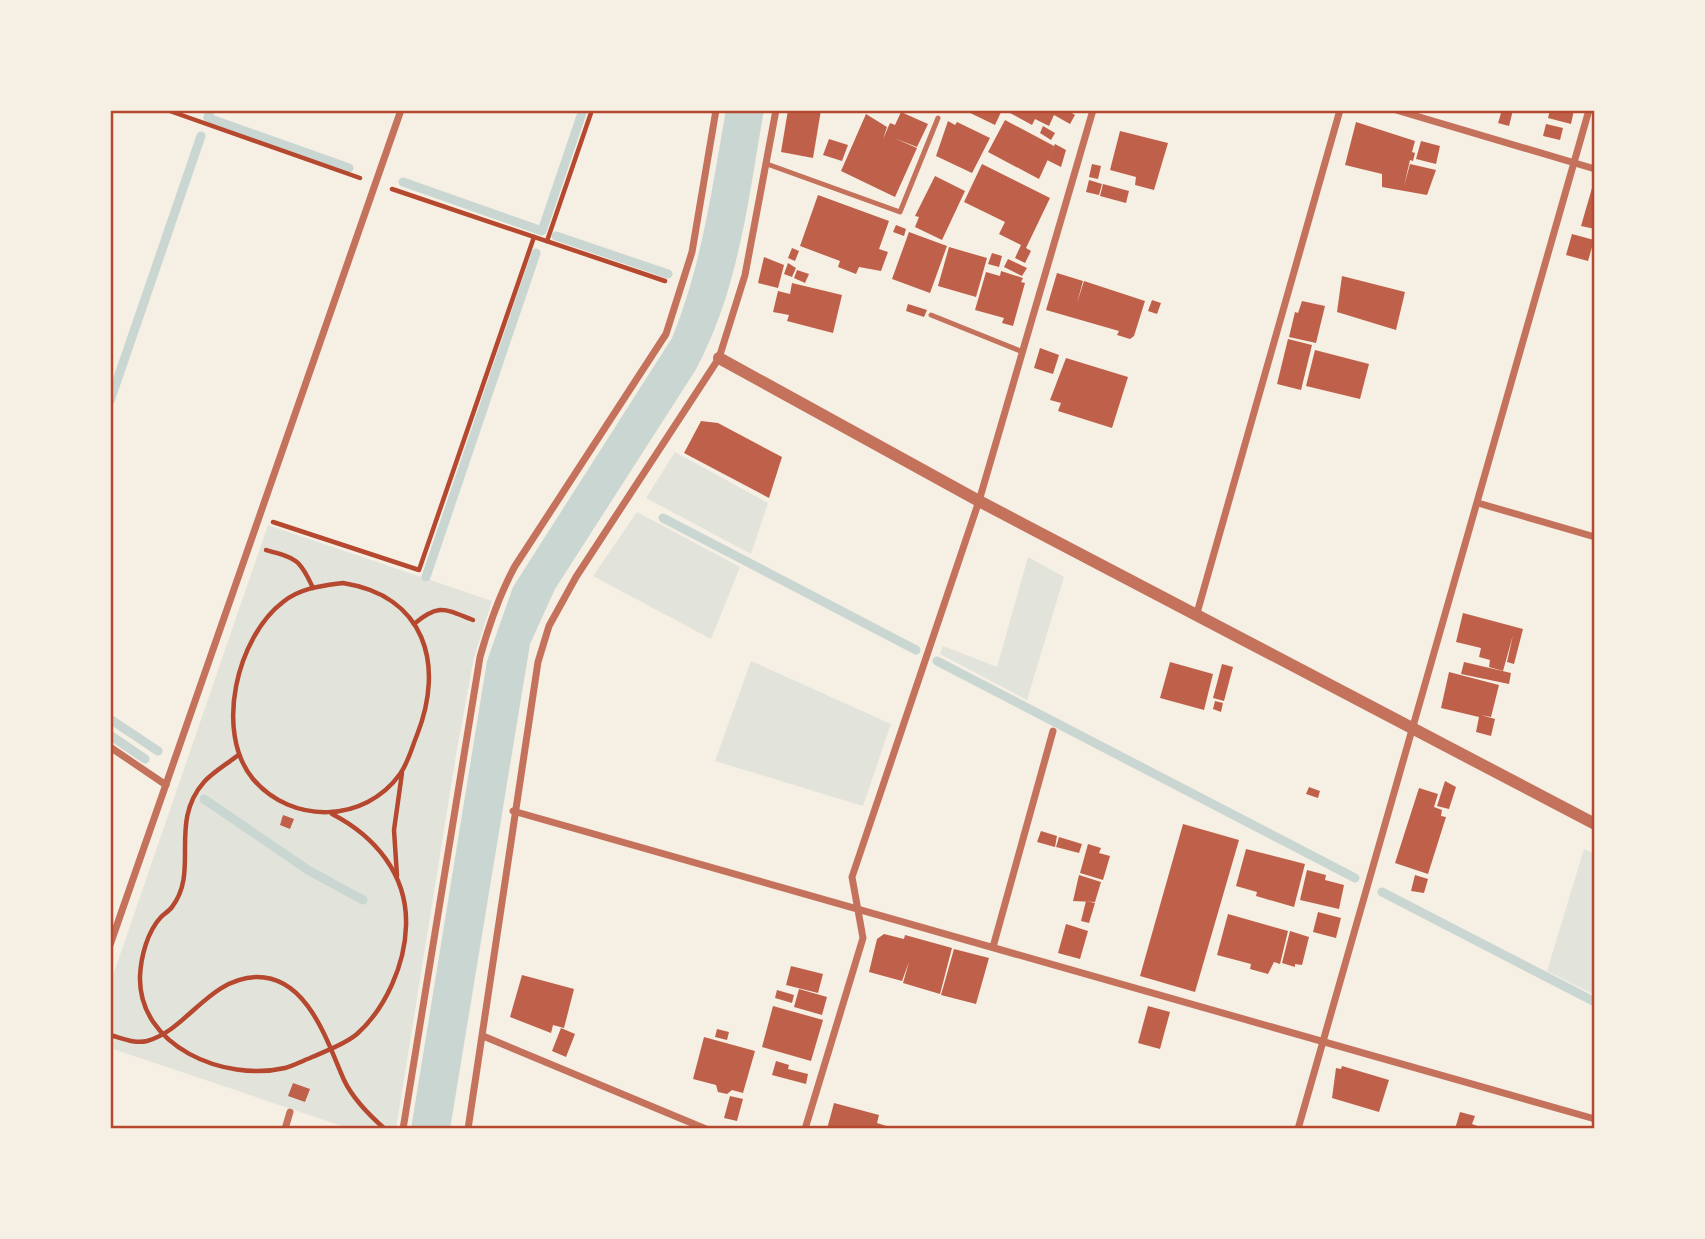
<svg xmlns="http://www.w3.org/2000/svg" width="1705" height="1239" viewBox="0 0 1705 1239" font-family="Manrope,sans-serif">
<style>
.green{fill:#e2e4dc}
.water{fill:#c9d6d2}
.lines{fill:none;stroke-linecap:round;stroke-linejoin:round}
.stream{stroke:#c9d6d2;stroke-width:9}
.building{fill:#bf614a}
.path{stroke:#b5482f;stroke-width:4.5}
.service{stroke:#c5725c;stroke-width:5}
.minor{stroke:#c5725c;stroke-width:7}
.tertiary{stroke:#c5725c;stroke-width:12}
.neatline{fill:none;stroke:#b5482f;stroke-width:2.5}
</style>
<rect width="100%" height="100%" fill="#f6efe4"/>
<g class="green">
<polygon points="675,452 768,503 751,554 646,498"/>
<polygon points="637,512 740,567 711,639 593,576"/>
<polygon points="268,525 492,601 474,657 456,755 396,1129 351,1129 110,1048 110,984"/>
<polygon points="1028,557 1064,577 1027,700 940,654 943,646 997,667"/>
<polygon points="751,661 891,724 863,806 715,761"/>
<polygon points="1584,849 1595,854 1595,995 1547,971"/>
</g>
<path class="water" d="M726,110h38c-16,90 -25,180 -69,261l-140,218 -25,55 -80,485h-39l76,-468 26,-74 159,-249c30,-73 40,-150 54,-228z"/>
<g class="lines">
<g class="stream">
<polyline points="210,110 208,118 349,168"/>
<polyline points="403,182 542,231 583,110"/>
<polyline points="556,236 668,274"/>
<polyline points="110,401 201,136"/>
<polyline points="663,518 916,650"/>
<polyline points="426,577 536,253"/>
<polyline points="937,661 1355,878"/>
<polyline points="110,719 158,751"/>
<polyline points="110,735 145,759"/>
<polyline points="204,799 308,870 363,900"/>
<polyline points="1382,892 1595,1002"/>
</g>
</g>
<g class="building">
<polygon points="788,110 821,110 813,158 781,152"/>
<polygon points="964,110 1002,110 995,125"/>
<polygon points="1011,110 1067,110 1075,115 1070,124 1054,115 1049,126 1035,119 1032,125 1010,113"/>
<polygon points="1502,110 1513,110 1509,126 1498,123"/>
<polygon points="1550,110 1574,110 1571,124 1548,118"/>
<polygon points="901,112 928,124 917,147 894,138 917,148 895,197 841,171 866,114 887,127 883,139 890,123 895,125"/>
<polygon points="1005,120 1054,146 1039,179 988,152"/>
<polygon points="948,121 955,125 957,122 990,138 972,173 936,156"/>
<polygon points="1356,122 1415,141 1412,152 1415,153 1413,161 1410,160 1404,186 1410,164 1436,170 1427,195 1382,187 1382,174 1345,165"/>
<polygon points="1546,124 1563,128 1560,140 1543,136"/>
<polygon points="1043,126 1055,133 1051,140 1040,133"/>
<polygon points="1120,131 1168,143 1154,190 1135,185 1136,177 1110,170"/>
<polygon points="829,139 848,145 842,161 823,155"/>
<polygon points="1421,141 1440,146 1436,164 1416,159"/>
<polygon points="1055,144 1066,150 1061,167 1047,160"/>
<polygon points="982,164 1050,198 1026,248 1031,251 1025,263 1015,258 1021,245 999,234 1005,222 964,202"/>
<polygon points="1092,164 1101,166 1098,179 1089,177"/>
<polygon points="935,176 965,191 942,240 915,227 919,217 915,216"/>
<polygon points="1089,180 1102,184 1099,195 1086,192"/>
<polygon points="1103,184 1129,191 1126,203 1100,196"/>
<polygon points="1592,188 1595,188 1595,229 1581,226"/>
<polygon points="818,195 889,221 879,249 888,252 881,271 859,267 856,274 838,267 840,261 800,246"/>
<polygon points="896,225 906,229 904,236 893,232"/>
<polygon points="909,232 947,246 930,293 892,279"/>
<polygon points="1572,234 1594,240 1588,261 1566,255"/>
<polygon points="949,247 987,258 976,297 938,286"/>
<polygon points="792,248 799,251 795,261 788,258"/>
<polygon points="992,253 1002,256 999,267 988,264"/>
<polygon points="764,257 784,265 778,288 758,283"/>
<polygon points="1008,259 1027,268 1022,276 1004,267"/>
<polygon points="788,263 796,268 792,277 784,274"/>
<polygon points="797,270 809,274 805,283 794,278"/>
<polygon points="1001,271 1023,278 1021,282 1025,283 1013,326 1002,323 1004,318 975,310 986,272 1000,276"/>
<polygon points="1057,273 1083,281 1077,303 1084,281 1145,301 1134,336 1130,339 1117,335 1119,331 1046,310"/>
<polygon points="1342,276 1405,292 1396,330 1337,312"/>
<polygon points="792,283 842,295 833,333 787,321 789,315 773,312 778,291 790,294"/>
<polygon points="1152,300 1161,303 1157,314 1148,311"/>
<polygon points="1302,301 1325,306 1316,343 1289,337 1295,312 1298,313"/>
<polygon points="908,304 927,310 924,317 906,311"/>
<polygon points="1288,339 1312,345 1301,390 1277,384"/>
<polygon points="1040,348 1059,355 1053,374 1034,368"/>
<polygon points="1315,350 1369,364 1360,399 1306,386"/>
<polygon points="1066,358 1128,377 1112,428 1058,411 1061,403 1050,400"/>
<polygon points="701,421 718,423 782,457 769,498 684,453"/>
<polygon points="1463,613 1523,629 1514,664 1507,662 1513,635 1503,671 1489,667 1490,660 1479,657 1481,648 1456,642"/>
<polygon points="1170,662 1213,674 1204,710 1160,698"/>
<polygon points="1464,662 1511,673 1509,684 1461,674"/>
<polygon points="1222,664 1233,667 1224,701 1213,698"/>
<polygon points="1449,672 1499,685 1491,717 1481,715 1495,719 1491,736 1476,732 1479,717 1441,708"/>
<polygon points="1215,701 1223,703 1221,712 1213,709"/>
<polygon points="1445,781 1456,787 1449,809 1437,806"/>
<polygon points="1309,787 1320,791 1318,798 1306,794"/>
<polygon points="1419,788 1438,794 1434,807 1442,810 1441,816 1446,817 1428,874 1395,863"/>
<polygon points="283,815 294,819 290,829 280,825"/>
<polygon points="1183,824 1239,840 1195,992 1140,976"/>
<polygon points="1041,831 1057,836 1055,847 1037,842"/>
<polygon points="1059,837 1082,844 1079,853 1056,847"/>
<polygon points="1088,844 1101,848 1099,853 1110,856 1103,880 1080,873"/>
<polygon points="1246,849 1305,864 1294,907 1256,896 1257,892 1236,886"/>
<polygon points="1307,870 1326,875 1325,880 1344,885 1339,909 1300,900"/>
<polygon points="1079,875 1101,882 1095,902 1073,901"/>
<polygon points="1415,875 1428,879 1424,893 1411,891"/>
<polygon points="1086,901 1095,903 1089,923 1081,921"/>
<polygon points="1318,912 1341,918 1336,938 1313,932"/>
<polygon points="1228,914 1288,931 1280,964 1274,962 1268,974 1250,969 1251,964 1217,955"/>
<polygon points="1066,924 1088,931 1080,959 1058,953"/>
<polygon points="1290,931 1309,937 1302,965 1295,964 1295,967 1282,963"/>
<polygon points="884,934 904,939 905,935 952,948 940,994 903,983 909,962 902,981 869,972 877,939"/>
<polygon points="954,949 989,958 976,1004 941,995"/>
<polygon points="791,966 823,974 818,993 786,985"/>
<polygon points="522,975 574,989 564,1028 553,1025 551,1033 510,1017"/>
<polygon points="799,989 827,997 822,1015 794,1007"/>
<polygon points="777,990 794,995 792,1003 775,998"/>
<polygon points="773,1006 823,1020 811,1061 762,1047"/>
<polygon points="1148,1006 1170,1012 1160,1049 1138,1043"/>
<polygon points="561,1028 575,1034 566,1057 552,1051"/>
<polygon points="717,1029 729,1032 727,1040 715,1037"/>
<polygon points="704,1037 755,1051 743,1093 732,1090 727,1094 718,1092 716,1085 693,1079"/>
<polygon points="776,1061 789,1065 788,1069 808,1074 806,1084 772,1075"/>
<polygon points="1342,1066 1389,1080 1379,1112 1332,1098 1336,1068 1341,1069"/>
<polygon points="293,1083 310,1089 305,1102 288,1096"/>
<polygon points="730,1096 743,1099 737,1121 724,1118"/>
<polygon points="834,1103 879,1115 877,1123 896,1129 827,1129"/>
<polygon points="1460,1112 1475,1116 1472,1124 1485,1129 1455,1129"/>
</g>
<g class="lines">
<g class="path">
<polyline points="167,110 360,178"/>
<polyline points="392,189 665,281"/>
<polyline points="547,241 592,110"/>
<polyline points="273,522 419,570 534,237"/>
<path d="M266,550c30,8 34,9 47,38"/>
<path d="M343,583c82,13 102,81 74,152 -5,12 -9,28 -17,39 -35,49 -108,51 -147,5 -39,-47 -16,-142 30,-177 17,-14 38,-16 60,-19z"/>
<path d="M414,624c25,-21 31,-15 59,-4"/>
<path d="M237,756c-10,8 -24,16 -33,26 -36,41 -4,89 -32,125 -3,4 -8,7 -11,10 -14,15 -20,40 -21,59 -2,71 85,106 145,92 8,-2 17,-7 25,-10 15,-7 34,-13 47,-24 29,-26 48,-70 49,-108 2,-51 -31,-90 -74,-112"/>
<polyline points="397,876 394,830 402,773"/>
<path d="M110,1035c12,3 24,9 37,6 40,-11 61,-62 109,-64 52,-1 71,65 88,103 9,19 25,35 41,49"/>
</g>
<g class="service">
<polyline points="767,164 900,212 938,118"/>
<polyline points="931,315 1023,352"/>
</g>
<g class="minor">
<polyline points="1396,110 1595,169"/>
<polyline points="1478,503 1595,537"/>
<polyline points="1197,613 1340,110"/>
<polyline points="110,747 166,785"/>
<polyline points="513,811 1595,1119"/>
<polyline points="110,945 401,110"/>
<polyline points="993,947 1053,731"/>
<polyline points="483,1036 706,1129"/>
<polyline points="285,1129 290,1112"/>
<path d="M403,1129l77,-472c9,-32 19,-62 35,-91l151,-232 26,-82 24,-142"/>
<polyline points="468,1129 538,662 549,626 576,577 719,358 745,275 776,110"/>
<polyline points="805,1129 863,938 852,877 979,501 1093,110"/>
<polyline points="1298,1129 1589,110"/>
</g>
<polyline class="tertiary" points="719,358 979,501 1595,824"/>
</g>
<rect width="1705" height="1239" fill="none" stroke="#f6efe4" stroke-width="224"/>
<rect x="112" y="112" width="1481" height="1015" class="neatline"/>
</svg>
